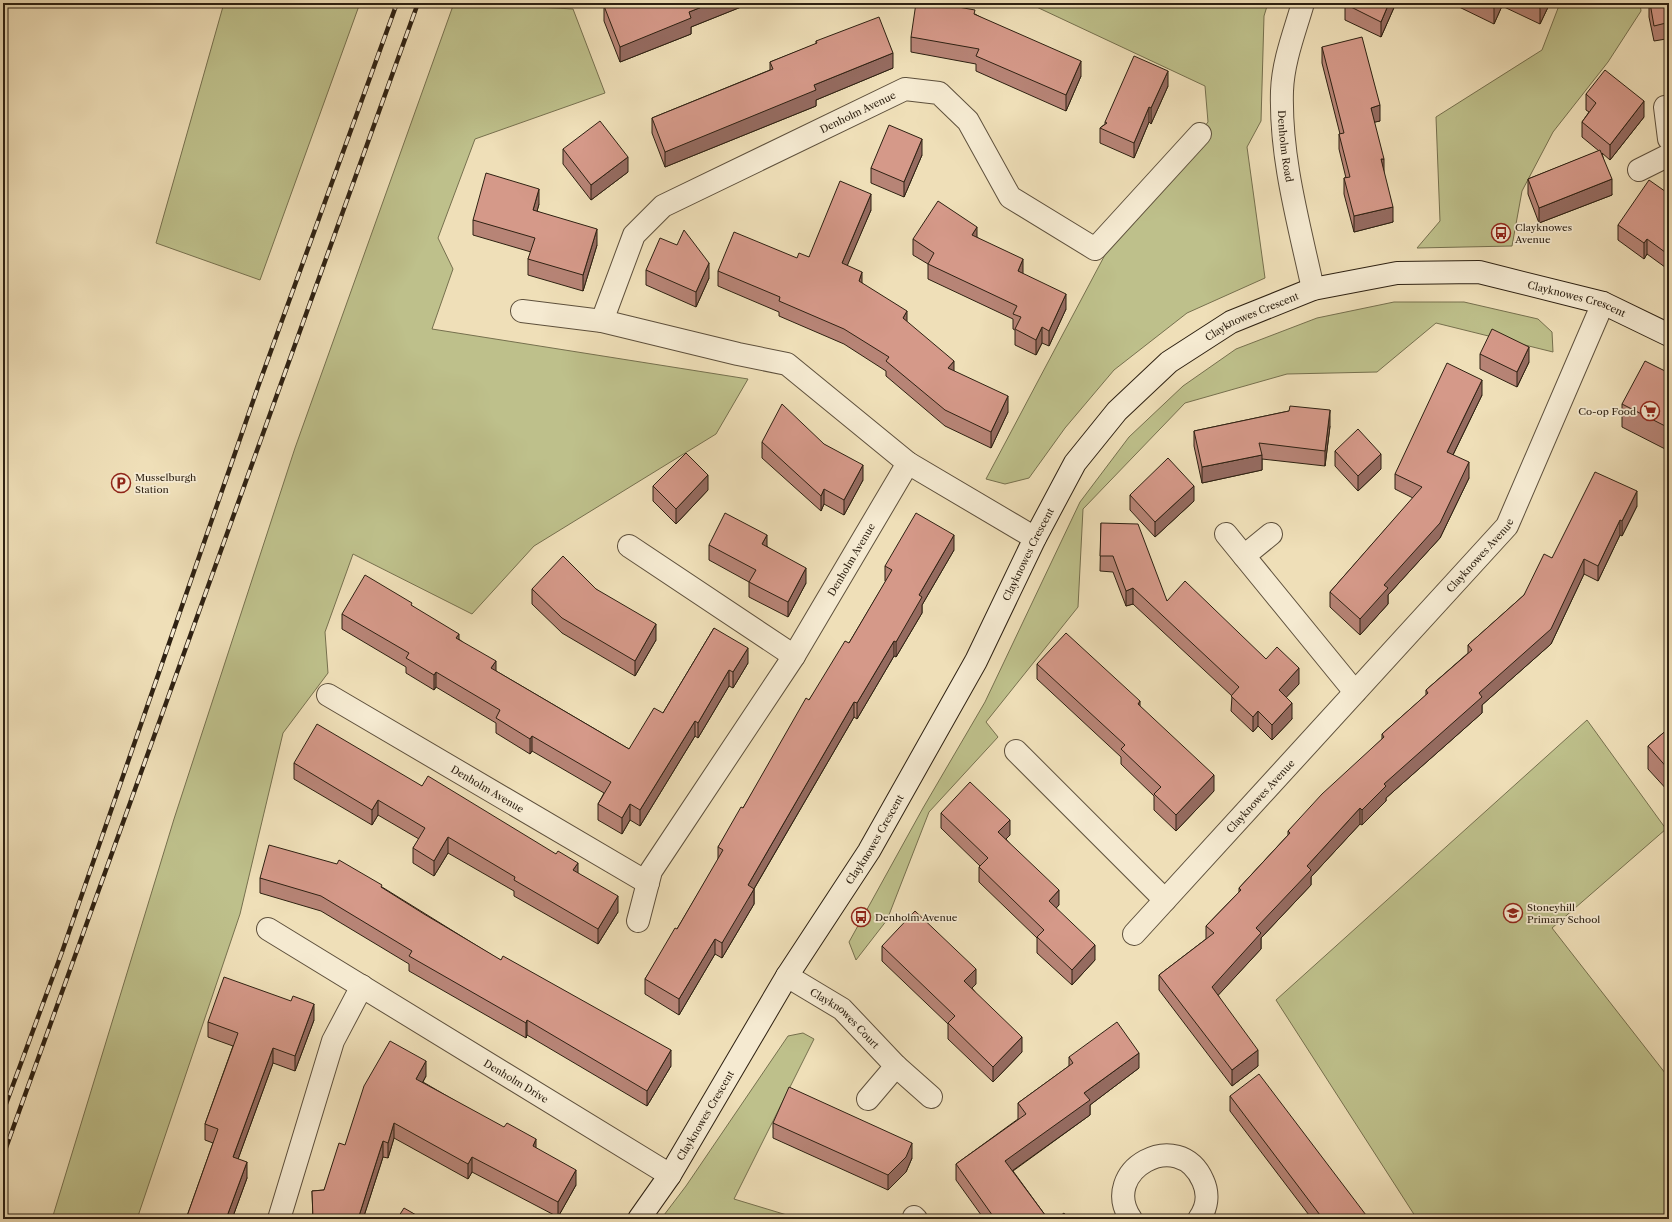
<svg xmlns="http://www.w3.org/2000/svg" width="1672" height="1222" viewBox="0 0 1672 1222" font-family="'Libre Caslon Text',serif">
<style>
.green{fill:#bec08b;stroke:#76704e}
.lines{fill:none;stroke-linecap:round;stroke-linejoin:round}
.street-casing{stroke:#5e503c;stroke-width:24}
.secondary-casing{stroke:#2e2112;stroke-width:24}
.street{stroke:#f5ead1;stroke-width:22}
.secondary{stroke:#f5ead1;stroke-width:22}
.rail-casing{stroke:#2e2112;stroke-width:4.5}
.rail{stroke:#f5ead1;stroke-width:3;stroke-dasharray:9;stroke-linecap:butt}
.wall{fill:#b78476;stroke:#2e2112}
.shaded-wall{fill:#956b60;stroke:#2e2112}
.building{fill:#d59989;stroke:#2e2112}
.labels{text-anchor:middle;stroke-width:3.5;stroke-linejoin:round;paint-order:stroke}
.street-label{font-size:10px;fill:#2e2112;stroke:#f5ead1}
.poi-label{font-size:10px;fill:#2e2112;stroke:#f5ead1;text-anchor:start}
</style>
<rect width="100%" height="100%" fill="#efdfb8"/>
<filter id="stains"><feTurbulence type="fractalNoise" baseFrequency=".005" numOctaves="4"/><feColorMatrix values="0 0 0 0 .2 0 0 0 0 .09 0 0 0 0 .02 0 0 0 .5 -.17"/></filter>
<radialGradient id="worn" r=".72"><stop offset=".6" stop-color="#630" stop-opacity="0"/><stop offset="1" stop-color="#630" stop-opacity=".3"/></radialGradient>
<g class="green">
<polygon points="224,3 360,3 260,280 156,243"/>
<polygon points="454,3 536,3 538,7 573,9 605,93 475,139 438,238 453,269 432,329 748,379 716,434 534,546 472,614 353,554 325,632 328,673 283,733 240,914 137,1219 52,1219 174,819 295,448"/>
<polygon points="1028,3 1268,3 1264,16 1261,121 1247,147 1265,278 1187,313 1114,370 1065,428 1029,478 1005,484 986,479 1107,251 1208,122 1205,86"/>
<polygon points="1560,3 1640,3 1641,11 1608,62 1553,132 1522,191 1512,246 1417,248 1440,221 1436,117 1542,50"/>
<polygon points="1394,302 1464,302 1538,319 1552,332 1553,352 1436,323 1377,372 1287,374 1185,403 1083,509 1078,607 986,722 998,737 929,812 887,920 856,960 849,942 923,808 985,702 1080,502 1129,437 1183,386 1236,349 1317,318"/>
<polygon points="1587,720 1666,829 1552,928 1669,1078 1669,1219 1417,1219 1276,1000"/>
<polygon points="803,1033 814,1039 734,1199 800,1219 661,1219 686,1186 788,1036"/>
</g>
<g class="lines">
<defs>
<g id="street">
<path id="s1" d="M1303,3c-8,28 -20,58 -21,88 -2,67 17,133 31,198"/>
<polyline points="1665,107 1669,139"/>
<polyline points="1639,170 1669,155"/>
<polyline points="522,311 602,321 738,354 787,364 908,463 1035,538"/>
<path id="s2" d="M602,321l32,-86 29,-29 242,-117 34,4 29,28 42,76 85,52 105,-115"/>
<polyline points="1226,534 1355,692"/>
<polyline points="629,546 794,656"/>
<polyline points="1244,556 1271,534"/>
<path id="s3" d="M328,695l320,188"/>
<polyline points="1016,751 1165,900"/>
<path id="s4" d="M638,921l13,-50 143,-215 114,-193"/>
<path id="s5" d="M268,929l402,246"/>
<path id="s6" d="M1134,934l373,-408 96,-223"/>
<path id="s7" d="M787,976l55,33 54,57 35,31"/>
<polyline points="868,1099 896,1066"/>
<polyline points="914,1217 916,1219"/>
<polyline points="279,1219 333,1041 362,986"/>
<path d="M1131,1219c-33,-48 48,-94 72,-38 6,13 4,27 -4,38"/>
</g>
<g id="secondary">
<path id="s8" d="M639,1219l31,-44 117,-199 82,-125 107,-190 59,-123 40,-75 42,-52 52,-49 62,-40 82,-33 84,-16 82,-1 124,31 66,32"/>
</g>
</defs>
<use href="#street" class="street-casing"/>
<use href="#secondary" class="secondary-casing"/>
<use href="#street" class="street"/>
<use href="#secondary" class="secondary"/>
<defs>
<g id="rail">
<polyline points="3,1112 62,952 259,384 397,3"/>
<polyline points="3,1156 418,3"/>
</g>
</defs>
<use href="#rail" class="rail-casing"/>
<use href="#rail" class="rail"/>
</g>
<g class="wall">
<polygon points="610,3 751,3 691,27 691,34 620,62 604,21 604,6"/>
<polygon points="1396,3 1381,37 1345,20 1345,4"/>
<polygon points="1455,3 1550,3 1540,24 1502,6 1494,24 1455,5"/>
<polygon points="1649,3 1669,3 1669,52 1666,39 1654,41 1649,17"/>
<polygon points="975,14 1081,76 1066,111 976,71 976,64 911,52 911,37"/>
<polygon points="816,41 893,68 816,100 816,106 665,167 652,133 652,118 770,70 770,62 816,44"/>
<polygon points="1322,47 1380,121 1374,122 1393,222 1354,232 1344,194 1344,178 1346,178 1339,149 1339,134 1340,134 1322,63"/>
<polygon points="1168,86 1151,124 1149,122 1134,158 1100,143 1100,128 1105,124 1105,122"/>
<polygon points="1586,94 1644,117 1610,160 1602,153 1612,195 1539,223 1528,194 1528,179 1599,151 1582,137 1582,122 1589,112 1586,110"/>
<polygon points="563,149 628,172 591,200 563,164"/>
<polygon points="922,155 904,197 871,183 871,168"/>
<polygon points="1669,194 1669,270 1647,254 1644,259 1618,240 1618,225"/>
<polygon points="539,204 537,211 597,245 583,291 528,275 528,259 531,252 473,235 473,220"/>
<polygon points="871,210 847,265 862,283 907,322 954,371 1008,412 991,448 945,426 886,376 886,371 844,344 779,316 779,312 718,286 718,271 809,257"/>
<polygon points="977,237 1023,274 1066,309 1049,346 1042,343 1036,355 1015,345 1015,330 1013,329 1013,319 928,279 928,264 913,255 913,239"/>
<polygon points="646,270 709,278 696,307 646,285"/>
<polygon points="1480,354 1529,362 1517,387 1480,369"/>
<polygon points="1669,373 1669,451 1622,427 1622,404"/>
<polygon points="1482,395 1453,455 1469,478 1440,538 1388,595 1388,604 1360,635 1330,607 1330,592 1413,498 1395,489 1395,474"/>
<polygon points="1289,411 1330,426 1325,466 1262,459 1262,470 1202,483 1194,446 1194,431"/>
<polygon points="762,442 863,480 844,515 824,504 821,511 762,458"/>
<polygon points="1335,451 1381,469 1358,491 1335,466"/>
<polygon points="653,486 708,490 676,524 653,501"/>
<polygon points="1130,495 1194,501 1155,537 1130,510"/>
<polygon points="1637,506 1622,536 1620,535 1598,581 1584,574 1551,644 1482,705 1482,713 1386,798 1386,801 1362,825 1360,824 1311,877 1311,885 1261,938 1261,949 1218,995 1258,1066 1232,1086 1159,990 1159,975 1206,939 1206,926 1239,892 1239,888 1288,835 1288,831 1382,739 1382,734 1426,695 1426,690 1468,653 1468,645 1524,595 1552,558"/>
<polygon points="1101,523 1167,601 1266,659 1299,684 1286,697 1292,719 1272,740 1258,726 1253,732 1231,711 1232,696 1133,604 1126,606 1113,572 1100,571"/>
<polygon points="709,545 767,546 806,583 788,617 749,597 749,582 709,560"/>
<polygon points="954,550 922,605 922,613 896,657 894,656 857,719 854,717 754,889 754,904 722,958 715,954 679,1015 645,994 645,979 677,929 718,860 718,847 743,808 809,700 849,643 886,581 885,581 885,566"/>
<polygon points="532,589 596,589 656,640 635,676 562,633 532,604"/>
<polygon points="412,606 459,639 496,671 629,749 663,713 714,628 748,663 733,688 729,686 698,738 695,736 640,826 630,820 622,834 598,820 598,804 604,793 532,751 530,754 496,733 496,723 436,687 434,690 406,673 406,667 342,629 342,614"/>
<polygon points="1037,664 1140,706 1214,791 1176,831 1154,810 1154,796 1121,764 1121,757 1037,679"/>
<polygon points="1669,728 1669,792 1648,769 1648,746"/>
<polygon points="294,763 422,786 578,873 618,912 598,944 514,896 514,891 448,853 434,876 413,863 413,848 419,839 378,815 372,825 294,779"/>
<polygon points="941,813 1010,835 1006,839 1059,905 1056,908 1095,960 1072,985 1037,953 1037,938 979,882 979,867 980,866 941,828"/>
<polygon points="260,878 382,887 671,1066 647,1106 527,1035 526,1038 409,971 409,964 321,911 260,893"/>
<polygon points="882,946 976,984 972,988 1022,1052 993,1082 948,1039 948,1024 882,961"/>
<polygon points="1669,971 1669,1002 1665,997 1665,974"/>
<polygon points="314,1020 295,1071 273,1063 238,1159 247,1178 232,1219 186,1219 213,1143 205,1140 205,1124 233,1046 208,1037 208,1022"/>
<polygon points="1069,1057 1139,1068 1090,1105 1090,1115 1013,1171 1048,1219 984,1219 956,1180 956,1164 1018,1119 1018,1103 1069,1066"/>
<polygon points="426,1076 423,1082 536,1148 576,1185 558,1217 472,1172 468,1179 394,1138 388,1158 383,1157 363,1219 313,1219 312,1191 324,1190 345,1145"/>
<polygon points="1230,1096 1369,1219 1312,1219 1230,1111"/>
<polygon points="773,1123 912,1158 906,1172 888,1190 773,1138"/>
</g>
<g class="shaded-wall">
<polygon points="712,3 751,3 691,27 691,34 620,62 620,47 689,12"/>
<polygon points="1389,3 1396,3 1381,37 1381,22"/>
<polygon points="1496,3 1502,3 1502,6 1494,24 1494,8"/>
<polygon points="1543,3 1550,3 1540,24 1540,8"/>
<polygon points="893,53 893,68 816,100 816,106 665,167 665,152 814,85"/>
<polygon points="1081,61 1081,76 1066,111 1066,95"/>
<polygon points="1168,71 1168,86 1151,124 1151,108"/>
<polygon points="1644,101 1644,117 1610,160 1610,145"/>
<polygon points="1380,105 1380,121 1371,123 1371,108"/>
<polygon points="1149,107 1149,122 1134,158 1134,143"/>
<polygon points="922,139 922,155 904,197 904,182"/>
<polygon points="628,157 628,172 591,200 591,185"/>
<polygon points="1381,159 1384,159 1384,174"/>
<polygon points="1612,179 1612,195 1539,223 1539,208"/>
<polygon points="539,189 539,204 533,226 533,210"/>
<polygon points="871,194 871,210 842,278 842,263"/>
<polygon points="1393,207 1393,222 1354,232 1354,216"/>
<polygon points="977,227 977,242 972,235"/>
<polygon points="597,229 597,245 583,291 583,275"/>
<polygon points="1647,239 1647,254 1644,259 1644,243"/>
<polygon points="1023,259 1023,274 1018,271"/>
<polygon points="709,263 709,278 696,307 696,292"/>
<polygon points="862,272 862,287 859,281"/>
<polygon points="1066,294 1066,309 1049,346 1049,331"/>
<polygon points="907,311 907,326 903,318"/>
<polygon points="1042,327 1042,343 1036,355 1036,340"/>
<polygon points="1529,347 1529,362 1517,387 1517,372"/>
<polygon points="954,361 954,377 948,368"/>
<polygon points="1482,380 1482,395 1447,467 1447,452"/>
<polygon points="1008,396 1008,412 991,448 991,432"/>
<polygon points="1330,410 1330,426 1325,466 1325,451"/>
<polygon points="1381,454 1381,469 1358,491 1358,476"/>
<polygon points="1262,455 1262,470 1202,483 1202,467"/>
<polygon points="1469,462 1469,478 1440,538 1388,595 1388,604 1360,635 1360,619"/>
<polygon points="863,465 863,480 844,515 844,500"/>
<polygon points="708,475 708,490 676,524 676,509"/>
<polygon points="1194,486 1194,501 1155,537 1155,522"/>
<polygon points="824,489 824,504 821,511 821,496"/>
<polygon points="1637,491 1637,506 1622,536 1622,521"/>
<polygon points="1620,520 1620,535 1598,581 1598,566"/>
<polygon points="767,535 767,550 762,544"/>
<polygon points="954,535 954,550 922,605 922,613 896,657 896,642 919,595"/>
<polygon points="1584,559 1584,574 1551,644 1482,705 1482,713 1386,798 1386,801 1362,825 1362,810 1384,784 1479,693"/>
<polygon points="806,568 806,583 788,617 788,602"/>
<polygon points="1133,588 1133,604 1126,606 1126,591"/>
<polygon points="656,624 656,640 635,676 635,661"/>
<polygon points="459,634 459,649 456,638"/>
<polygon points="894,641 894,656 857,719 857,703"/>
<polygon points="748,648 748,663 733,688 733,672"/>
<polygon points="496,661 496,676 491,668"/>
<polygon points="1299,668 1299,684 1279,705 1279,690"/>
<polygon points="729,670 729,686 698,738 698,723"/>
<polygon points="436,672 436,687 434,690 434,675"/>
<polygon points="1140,701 1140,716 1138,704"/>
<polygon points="854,702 854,717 748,899 754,889 754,904 722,958 722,943 748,885"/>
<polygon points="1292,703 1292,719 1272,740 1272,725"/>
<polygon points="1258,711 1258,726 1253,732 1253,717"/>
<polygon points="695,721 695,736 640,826 640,810"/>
<polygon points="532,736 532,751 530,754 530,739"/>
<polygon points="1214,775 1214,791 1176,831 1176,815"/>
<polygon points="378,800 378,815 372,825 372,810"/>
<polygon points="630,804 630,820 622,834 622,818"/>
<polygon points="1360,808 1360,824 1311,877 1311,885 1261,938 1261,949 1212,1002 1212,987 1256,928 1307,866"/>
<polygon points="1010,820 1010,835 998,847 998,832"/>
<polygon points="448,837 448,853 434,876 434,861"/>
<polygon points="578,863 578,878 573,870"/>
<polygon points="1059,890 1059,905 1049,916 1049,901"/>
<polygon points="618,896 618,912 598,944 598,929"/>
<polygon points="715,939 715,954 679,1015 679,999"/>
<polygon points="1095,945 1095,960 1072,985 1072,970"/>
<polygon points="976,969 976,984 964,996 964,981"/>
<polygon points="314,1004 314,1020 295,1071 295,1056"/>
<polygon points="527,1020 527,1035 526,1038 526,1023"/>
<polygon points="1022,1037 1022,1052 993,1082 993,1067"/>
<polygon points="273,1048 273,1063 233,1173 233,1157"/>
<polygon points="671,1050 671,1066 647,1106 647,1091"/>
<polygon points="1258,1050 1258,1066 1232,1086 1232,1070"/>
<polygon points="1139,1053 1139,1068 1090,1105 1090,1115 1005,1176 1005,1161 1084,1093"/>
<polygon points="426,1061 426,1076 416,1094 416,1079"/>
<polygon points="394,1123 394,1138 388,1158 388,1143"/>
<polygon points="536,1139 536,1154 533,1146"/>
<polygon points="383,1141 383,1157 363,1219 358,1219"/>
<polygon points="912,1143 912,1158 906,1172 888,1190 888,1175"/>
<polygon points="472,1157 472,1172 468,1179 468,1164"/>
<polygon points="247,1162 247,1178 232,1219 226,1219"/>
<polygon points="576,1170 576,1185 558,1217 558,1202"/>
</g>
<g class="building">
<polygon points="610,3 712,3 689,12 691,18 620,47 604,6"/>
<polygon points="916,3 936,3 975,10 974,14 1081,61 1066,95 976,56 979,49 911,37"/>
<polygon points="1346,3 1389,3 1381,22 1345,4"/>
<polygon points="1482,3 1496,3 1494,8"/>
<polygon points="1528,3 1543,3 1540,8"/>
<polygon points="1650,3 1669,3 1669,37 1666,23 1654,26"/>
<polygon points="879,17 893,53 814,85 816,90 665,152 652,118 773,69 770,62 817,43 816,41"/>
<polygon points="1362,37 1380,105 1371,108 1384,159 1381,159 1393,207 1354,216 1344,178 1350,177 1339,134 1344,133 1322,47"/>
<polygon points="1134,56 1168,71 1151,108 1149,107 1134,143 1100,128 1107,123 1105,122"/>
<polygon points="1605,70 1644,101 1610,145 1582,122 1596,103 1586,94"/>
<polygon points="600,121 628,157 591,185 563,149"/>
<polygon points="889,125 922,139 904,182 871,168"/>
<polygon points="1600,150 1612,179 1539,208 1528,179"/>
<polygon points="486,173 539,189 533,210 597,229 583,275 528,259 535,238 473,220"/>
<polygon points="1649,180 1669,194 1669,255 1647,239 1644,243 1618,225"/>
<polygon points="840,181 871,194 842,263 862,272 859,281 907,311 903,318 954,361 948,368 1008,396 991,432 945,410 886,361 889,357 844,329 779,301 780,297 718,271 734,232 797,258 799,253 809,257"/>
<polygon points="938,201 977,227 972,235 1023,259 1018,271 1066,294 1049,331 1042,327 1036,340 1015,329 1021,317 1013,314 1017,306 928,264 934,253 913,239"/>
<polygon points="684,230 709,263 696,292 646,270 660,238 677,245"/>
<polygon points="1492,329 1529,347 1517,372 1480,354"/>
<polygon points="1645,361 1669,373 1669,428 1622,404"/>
<polygon points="1447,363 1482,380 1447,452 1469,462 1440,523 1384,585 1388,588 1360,619 1330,592 1422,487 1395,474"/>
<polygon points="782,404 824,444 863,465 844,500 824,489 821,496 762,442"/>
<polygon points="1290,406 1330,410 1325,451 1259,443 1262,455 1202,467 1194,431 1289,411"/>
<polygon points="1358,429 1381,454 1358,476 1335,451"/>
<polygon points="686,453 708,475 676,509 653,486"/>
<polygon points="1168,458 1194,486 1155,522 1130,495"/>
<polygon points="1595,472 1637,491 1622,521 1620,520 1598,566 1584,559 1551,629 1479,693 1482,697 1384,784 1386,786 1362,810 1360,808 1307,866 1311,870 1256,928 1261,933 1212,987 1258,1050 1232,1070 1159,975 1214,933 1206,926 1241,890 1239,888 1290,833 1288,831 1322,794 1384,737 1382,734 1428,693 1426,690 1472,650 1468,645 1524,595 1544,554 1552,558"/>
<polygon points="725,513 767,535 762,544 806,568 788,602 749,582 756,570 709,545"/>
<polygon points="916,513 954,535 919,595 922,597 896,642 894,641 857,703 854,702 748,885 754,889 722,943 715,939 679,999 645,979 675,928 677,929 723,850 718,847 741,807 743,808 806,698 809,700 845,641 849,643 892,570 885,566"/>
<polygon points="1101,523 1138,524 1167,601 1185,581 1266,659 1277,647 1299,668 1279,690 1292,703 1272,725 1258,711 1253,717 1231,696 1239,687 1133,588 1126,591 1113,556 1100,556"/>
<polygon points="563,556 596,589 656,624 635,661 562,618 532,589"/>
<polygon points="365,575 412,603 411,605 459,634 456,638 496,661 491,668 629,749 654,708 663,713 714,628 748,648 733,672 729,670 698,723 695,721 640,810 630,804 622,818 598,804 611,782 532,736 530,739 496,718 500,710 436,672 434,675 406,658 409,653 342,614"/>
<polygon points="1066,633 1140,701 1138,704 1214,775 1176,815 1154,794 1161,787 1121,749 1125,745 1037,664"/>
<polygon points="317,724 422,786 428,776 556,854 558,851 578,863 573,870 618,896 598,929 514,880 515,877 448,837 434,861 413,848 425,828 378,800 372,810 294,763"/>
<polygon points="1669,728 1669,770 1648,746"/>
<polygon points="970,782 1010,820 998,832 1059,890 1049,901 1095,945 1072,970 1037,937 1044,930 979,867 988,858 941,813"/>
<polygon points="269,845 337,864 339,860 382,885 381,887 424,914 501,960 503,956 671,1050 647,1091 527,1020 526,1023 409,956 412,951 321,896 260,878"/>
<polygon points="915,911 976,969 964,981 1022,1037 993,1067 948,1023 955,1016 882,946"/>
<polygon points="1669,971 1669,980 1665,974"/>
<polygon points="224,977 291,1001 293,996 314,1004 295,1056 273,1048 233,1157 247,1162 226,1219 186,1219 218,1129 205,1124 238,1033 208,1022"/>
<polygon points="1117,1022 1139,1053 1084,1093 1090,1100 1005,1161 1048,1219 995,1219 956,1164 1026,1114 1018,1103 1073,1063 1069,1057"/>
<polygon points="390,1041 426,1061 416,1079 504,1127 507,1123 536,1139 533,1146 576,1170 558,1202 472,1157 468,1164 394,1123 388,1143 383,1141 358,1219 313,1219 312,1191 324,1190 339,1143 345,1145 364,1086"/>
<polygon points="1259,1074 1369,1219 1323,1219 1230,1096"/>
<polygon points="789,1087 912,1143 906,1157 888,1175 773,1123"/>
<polygon points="404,1208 423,1219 397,1219"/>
<polygon points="1064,1213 1068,1219 1056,1219"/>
</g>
<defs>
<symbol id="bus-ring" viewBox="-11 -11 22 22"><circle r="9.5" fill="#f5ead1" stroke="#8f2418" stroke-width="1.5"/><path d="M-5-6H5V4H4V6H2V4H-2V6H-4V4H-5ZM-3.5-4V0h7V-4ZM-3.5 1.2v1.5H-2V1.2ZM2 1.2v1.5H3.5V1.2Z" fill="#8f2418"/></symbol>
<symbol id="supermarket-ring" viewBox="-11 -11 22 22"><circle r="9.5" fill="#f5ead1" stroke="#8f2418" stroke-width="1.5"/><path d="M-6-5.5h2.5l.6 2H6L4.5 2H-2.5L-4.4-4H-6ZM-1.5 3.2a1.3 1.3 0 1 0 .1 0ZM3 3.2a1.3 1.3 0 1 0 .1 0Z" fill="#8f2418"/></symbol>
<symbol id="parking-ring" viewBox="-11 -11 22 22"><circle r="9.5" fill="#f5ead1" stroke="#8f2418" stroke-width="1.5"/><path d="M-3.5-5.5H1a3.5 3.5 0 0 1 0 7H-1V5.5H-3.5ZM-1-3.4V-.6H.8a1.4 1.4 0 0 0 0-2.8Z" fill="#8f2418"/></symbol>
<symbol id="school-ring" viewBox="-11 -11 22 22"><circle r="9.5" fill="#f5ead1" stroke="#8f2418" stroke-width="1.5"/><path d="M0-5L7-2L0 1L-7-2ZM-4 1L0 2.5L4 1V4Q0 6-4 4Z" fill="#8f2418"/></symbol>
</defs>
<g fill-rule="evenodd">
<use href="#bus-ring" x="1490" y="222" width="22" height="22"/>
<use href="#supermarket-ring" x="1639" y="400" width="22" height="22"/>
<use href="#parking-ring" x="110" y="472" width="22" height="22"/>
<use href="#school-ring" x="1502" y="902" width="22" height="22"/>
<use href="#bus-ring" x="850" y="906" width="22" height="22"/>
</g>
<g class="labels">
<g class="street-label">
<text dy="4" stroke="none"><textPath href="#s2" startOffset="349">Denholm Avenue</textPath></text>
<text dy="4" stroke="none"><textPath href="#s1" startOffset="146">Denholm Road</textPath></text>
<text dy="4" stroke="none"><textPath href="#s8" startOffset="1443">Clayknowes Crescent</textPath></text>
<text dy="4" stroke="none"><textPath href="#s8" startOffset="1107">Clayknowes Crescent</textPath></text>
<text dy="4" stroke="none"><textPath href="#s8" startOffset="771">Clayknowes Crescent</textPath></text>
<text dy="4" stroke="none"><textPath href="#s6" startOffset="513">Clayknowes Avenue</textPath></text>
<text dy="4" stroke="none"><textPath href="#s4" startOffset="422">Denholm Avenue</textPath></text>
<text dy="4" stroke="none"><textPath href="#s3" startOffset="185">Denholm Avenue</textPath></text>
<text dy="4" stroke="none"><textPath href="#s6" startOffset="187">Clayknowes Avenue</textPath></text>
<text dy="4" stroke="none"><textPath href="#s8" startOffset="447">Clayknowes Crescent</textPath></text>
<text dy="4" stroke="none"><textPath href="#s7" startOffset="72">Clayknowes Court</textPath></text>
<text dy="4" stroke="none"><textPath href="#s5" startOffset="291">Denholm Drive</textPath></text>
<text dy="4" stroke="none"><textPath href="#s8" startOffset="123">Clayknowes Crescent</textPath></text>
</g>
<g class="poi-label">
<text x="1515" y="231">Clayknowes<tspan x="1515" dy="12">Avenue</tspan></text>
<text x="1636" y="415" text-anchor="end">Co-op Food</text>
<text x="135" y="481">Musselburgh<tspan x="135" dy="12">Station</tspan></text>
<text x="1527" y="911">Stoneyhill<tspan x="1527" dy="12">Primary School</tspan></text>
<text x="875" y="921">Denholm Avenue</text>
</g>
</g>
<rect width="1672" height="1222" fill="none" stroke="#efdfb8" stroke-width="16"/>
<rect x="4" y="4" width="1664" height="1214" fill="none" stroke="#2e2112" stroke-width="2"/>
<rect x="8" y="8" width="1656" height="1206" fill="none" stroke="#2e2112"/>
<rect width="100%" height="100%" filter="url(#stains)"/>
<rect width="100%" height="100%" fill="url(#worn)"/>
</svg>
